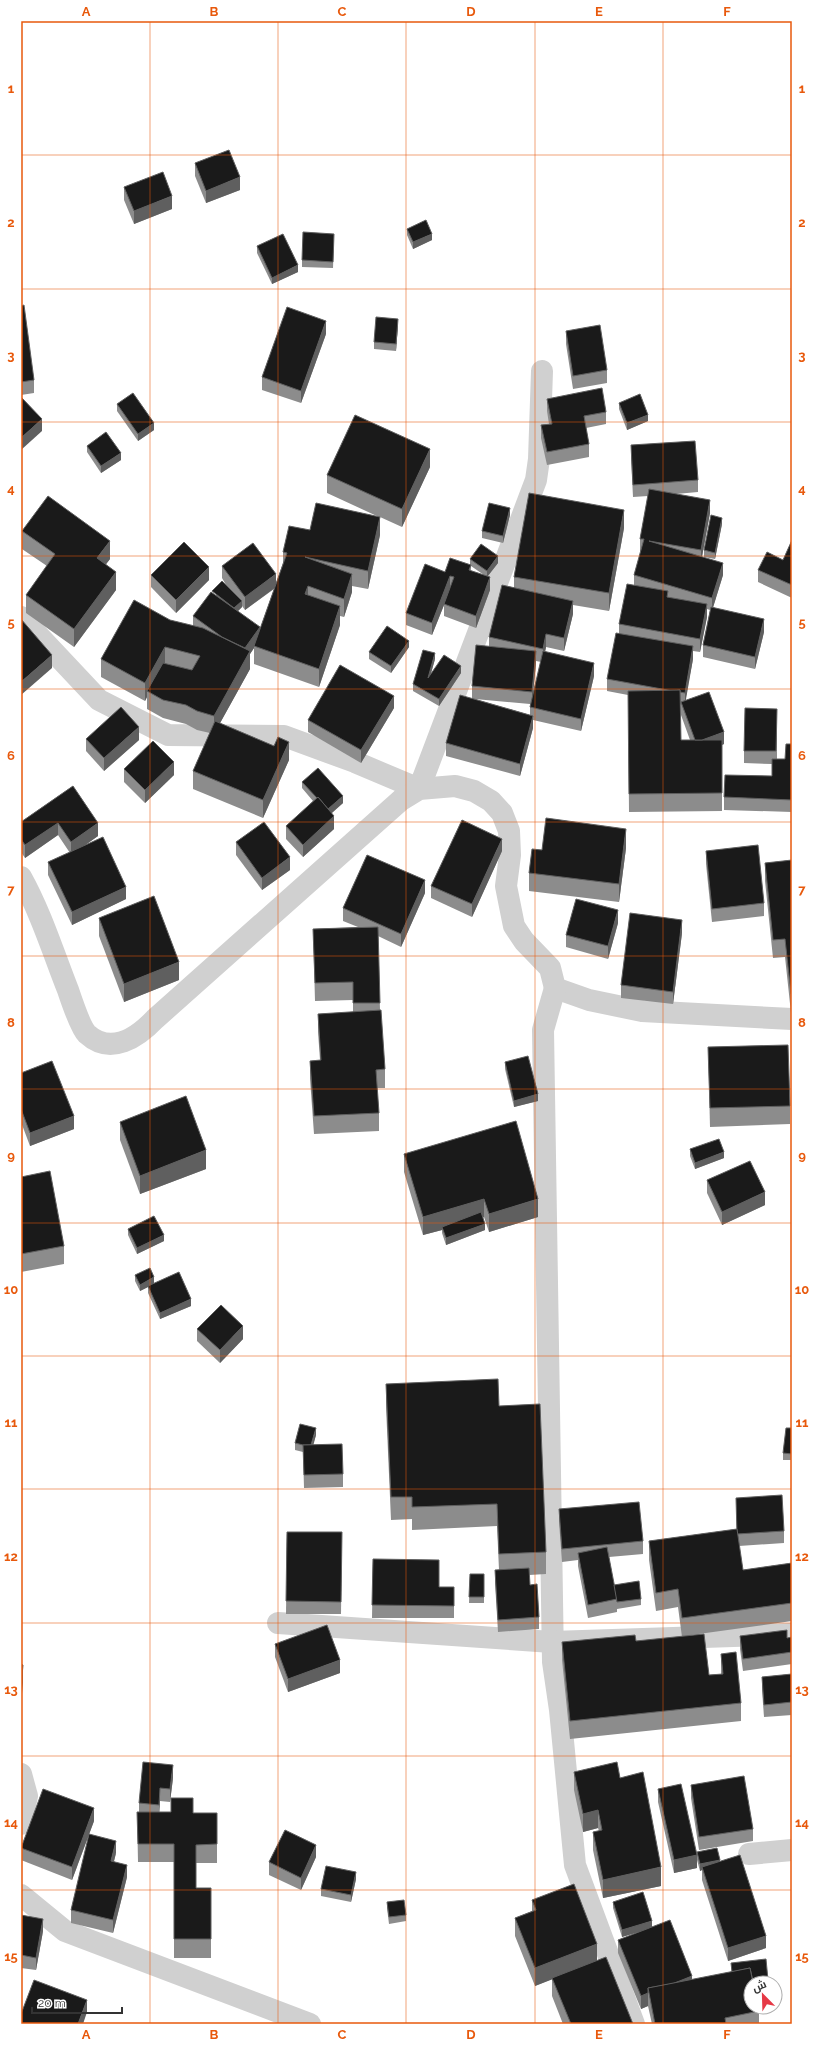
<svg xmlns="http://www.w3.org/2000/svg" width="813" height="2045" viewBox="0 0 813 2045" font-family="Raleway,Cairo,sans-serif">
<style>
.lines{fill:none;stroke-linecap:round;stroke-linejoin:round}
.minor{stroke:#d0d0d0;stroke-width:22}
.wall{fill:#8c8c8c;fill-rule:evenodd}
.shaded-wall{fill:#5f5f5f}
.building{fill:#1a1a1a;stroke:#5f5f5f}
.grid{fill:none;stroke:#e8590c;stroke-width:1;stroke-opacity:0.55}
.neatline{fill:none;stroke:#e8590c;stroke-width:1.5}
.grid-label{font-size:13px;text-anchor:middle;font-weight:bold;fill:#e8590c}
</style>
<rect width="100%" height="100%" fill="#fff"/>
<g class="lines">
<g class="minor">
<polyline points="21,617 99,700 168,735 284,736 355,762 419,789 536,480 539,459 542,371"/>
<path d="M21,877c20,36 32,75 47,113 3,9 13,38 19,44 24,22 51,3 68,-15l246,-219 18,-11 36,-3 19,5 17,10 11,12 7,18 1,24 -4,31 8,40 10,15 26,27 5,20 34,12 53,11 150,8"/>
<polyline points="555,988 543,1030 553,1662 560,1710 575,1865 634,2024"/>
<polyline points="278,1623 552,1642 792,1634"/>
<polyline points="21,1774 27,1796 21,1824"/>
<polyline points="749,1854 792,1850"/>
<polyline points="21,1895 65,1931 310,2024"/>
</g>
</g>
<g class="wall">
<polygon points="195,163 240,190 206,203 195,176"/>
<polygon points="124,187 172,209 134,224 124,200"/>
<polygon points="407,229 432,240 413,249 407,235"/>
<polygon points="334,240 333,268 302,267 302,260"/>
<polygon points="257,246 298,272 272,284 257,253"/>
<polygon points="21,306 34,380 34,393 21,395"/>
<polygon points="398,325 396,351 374,349 374,342"/>
<polygon points="566,331 607,370 607,383 573,389 566,344"/>
<polygon points="326,334 301,403 262,390 262,377"/>
<polygon points="547,399 606,412 606,424 586,428 589,444 589,457 547,465 541,438 541,425 549,424 547,411"/>
<polygon points="619,403 648,421 627,430 619,409"/>
<polygon points="117,404 154,430 138,441 117,411"/>
<path d="M631,445l67,35v12l-22,2 34,19 -8,44 21,18 -10,32 51,25 -9,37 -52,-12v-12l7,-35 -3,-1v8l-7,35 -7,-1v8l-8,42 39,43 -2,1v66l-93,1 -1,-117 -21,-4v-12l12,-45v-10l15,-39v-10l7,-24h-1v-12l8,-43 -15,1 -2,-39zM680,704l1,1v10l9,25h-9z"/>
<polygon points="87,446 121,460 101,473 87,452"/>
<path d="M430,467l-28,60 -22,-10v18l-12,54 -16,-3v6l-8,25 -4,-1v9l-21,62 -65,-23v-16l-4,6v15l-30,54 69,37 -26,58 -70,-29v-18l17,-38 -13,-3 -11,-6 -23,-6 -16,-9v-12l-2,4 -44,-24v-18l69,-39 23,6v-10l33,-31 -4,-7v-12l54,17 7,-20v-11l27,-22 69,-13 -52,-24v-18zM274,589l-14,40 -22,-18 4,-4v-1l3,4z"/>
<polygon points="510,515 503,543 482,538 482,531"/>
<polygon points="722,524 715,559 704,557 704,550"/>
<path d="M624,528l-15,83 -36,-6v9l-9,37 -18,-4 -1,5 49,24 -13,55 -48,-11v8l-13,48 -74,-20v-13l26,-44v-13l17,-40v-9l25,-49v-11zM536,661l5,1 -8,31 3,-30zM475,699l55,5v11z"/>
<polygon points="22,531 110,559 106,564 116,590 74,647 26,613 26,595 47,566 22,549"/>
<polygon points="792,540 792,598 758,582 758,570 783,560"/>
<path d="M470,559l28,4 -10,13 2,14 -14,38 -32,-12v-11l-12,30 -26,-10v-12l39,-41 25,-7zM471,566l13,9 -13,-4z"/>
<polygon points="151,575 209,580 176,613 151,587"/>
<polygon points="409,647 391,673 369,659 369,652"/>
<polygon points="435,659 431,673 461,673 439,706 413,691 413,684"/>
<polygon points="394,708 361,763 308,732 308,720"/>
<polygon points="777,709 777,759 785,759 792,744 792,812 724,810 724,797 772,776 772,764 744,763 744,751"/>
<polygon points="86,739 139,740 104,771 86,751"/>
<polygon points="124,769 174,775 145,803 124,782"/>
<polygon points="302,782 343,803 332,813 334,829 303,857 286,839 286,826 313,801 302,788"/>
<polygon points="73,786 98,836 84,846 126,899 72,925 48,875 48,862 70,853 58,835 25,858 21,852 21,822"/>
<polygon points="236,842 290,870 262,890 236,855"/>
<polygon points="626,848 619,902 529,891 529,873 542,850"/>
<polygon points="502,851 472,917 431,898 431,886"/>
<polygon points="706,851 764,903 764,916 712,922 706,864"/>
<polygon points="792,860 792,1012 791,1013 785,957 773,958 765,881 765,863"/>
<polygon points="425,893 401,947 378,936 380,1010 385,1069 385,1088 377,1088 379,1113 379,1131 314,1134 310,1079 310,1061 320,1060 318,1032 318,1014 353,1012 353,1000 315,1001 313,929 358,927 343,921 343,908"/>
<polygon points="99,918 179,980 124,1002 99,936"/>
<polygon points="618,923 608,959 566,947 566,935"/>
<polygon points="682,933 673,1004 621,998 621,985"/>
<polygon points="708,1047 790,1106 790,1124 710,1127"/>
<polygon points="505,1062 538,1101 514,1107 505,1069"/>
<polygon points="21,1073 74,1129 30,1146 21,1122"/>
<polygon points="120,1122 206,1169 140,1194 120,1140"/>
<polygon points="690,1149 724,1158 695,1169 690,1156"/>
<polygon points="404,1154 538,1217 489,1232 484,1217 483,1218 485,1230 446,1245 442,1233 442,1230 423,1235 404,1172"/>
<polygon points="21,1177 64,1246 64,1264 21,1272"/>
<polygon points="707,1180 765,1205 722,1225 707,1193"/>
<polygon points="128,1229 164,1241 137,1254 128,1235"/>
<polygon points="135,1275 154,1283 191,1306 160,1319 148,1293 148,1287 140,1291 135,1281"/>
<polygon points="197,1329 243,1339 220,1363 197,1341"/>
<polygon points="386,1384 499,1406 546,1552 546,1574 529,1575 530,1585 539,1617 539,1629 498,1632 495,1583 495,1570 499,1570 497,1526 412,1530 412,1519 391,1520 386,1407"/>
<polygon points="792,1428 792,1460 783,1460 783,1453"/>
<polygon points="316,1435 313,1444 343,1474 343,1487 304,1488 303,1452 295,1450 295,1443"/>
<polygon points="736,1498 784,1531 784,1543 739,1546 743,1570 792,1563 792,1621 684,1636 709,1675 721,1674 721,1654 741,1703 741,1721 570,1739 562,1660 562,1642 636,1641 682,1637 678,1607 656,1611 649,1560 649,1541 737,1529"/>
<polygon points="559,1509 643,1541 643,1554 609,1557 614,1585 641,1599 641,1605 617,1609 617,1612 588,1618 578,1566 578,1560 562,1562 559,1522"/>
<polygon points="287,1532 342,1532 341,1614 286,1614"/>
<polygon points="373,1559 439,1587 454,1587 454,1618 372,1618"/>
<polygon points="470,1574 484,1574 484,1603 469,1603"/>
<polygon points="740,1636 787,1638 792,1637 792,1664 743,1671 740,1649"/>
<polygon points="275,1644 340,1673 288,1692 275,1657"/>
<polygon points="792,1674 792,1715 764,1717 762,1690 762,1677"/>
<polygon points="574,1772 620,1778 661,1886 603,1898 593,1850 593,1832 599,1831 598,1828 583,1832 574,1790"/>
<polygon points="173,1778 170,1802 160,1801 159,1812 193,1813 217,1813 217,1863 196,1863 196,1888 211,1888 211,1958 174,1958 174,1862 138,1862 137,1812 139,1812 139,1803"/>
<polygon points="691,1785 753,1829 753,1841 699,1850 691,1798"/>
<polygon points="658,1789 697,1853 720,1861 766,1948 728,1961 702,1880 702,1870 700,1871 697,1860 697,1868 674,1873 658,1802"/>
<polygon points="94,1821 72,1880 21,1860 21,1847"/>
<polygon points="116,1853 114,1861 127,1877 113,1933 71,1923 71,1910"/>
<polygon points="316,1857 301,1890 269,1875 269,1862"/>
<polygon points="356,1879 351,1902 321,1896 321,1889"/>
<polygon points="532,1900 597,1960 633,2024 563,2024 552,1996 552,1979 535,1986 515,1936 515,1918 532,1911"/>
<polygon points="387,1902 406,1915 406,1921 389,1924 387,1908"/>
<polygon points="613,1902 652,1927 692,1980 732,1972 731,1963 768,1980 768,1983 751,1983 759,2011 759,2024 652,2024 648,2006 641,2009 618,1953 618,1940 642,1931 622,1937 613,1908"/>
<polygon points="21,1915 43,1931 36,1970 21,1968"/>
</g>
<g class="shaded-wall">
<polygon points="240,177 240,190 206,203 206,191"/>
<polygon points="172,196 172,209 134,224 134,211"/>
<polygon points="432,234 432,240 413,249 413,242"/>
<polygon points="298,265 298,272 272,284 272,278"/>
<polygon points="398,319 398,325 396,351 396,344"/>
<polygon points="326,321 326,334 301,403 301,391"/>
<polygon points="648,415 648,421 627,430 627,423"/>
<polygon points="42,419 42,431 21,450 21,438"/>
<polygon points="154,423 154,430 138,441 138,434"/>
<polygon points="430,449 430,467 402,527 402,509"/>
<polygon points="121,453 121,460 101,473 101,466"/>
<polygon points="710,500 710,513 701,562 701,550"/>
<polygon points="510,508 510,515 503,543 503,536"/>
<polygon points="624,510 624,528 609,611 609,593"/>
<polygon points="380,517 380,535 368,589 368,571"/>
<polygon points="722,518 722,524 715,559 715,553"/>
<polygon points="110,541 110,559 97,576 97,558"/>
<polygon points="498,556 498,563 487,577 487,571"/>
<polygon points="723,563 723,575 712,611 712,598"/>
<polygon points="209,567 209,580 176,613 176,600"/>
<polygon points="116,572 116,590 74,647 74,629"/>
<polygon points="276,574 276,587 245,610 245,597"/>
<polygon points="352,574 352,592 344,617 344,599"/>
<polygon points="450,576 450,589 444,604 444,605 432,635 432,623"/>
<polygon points="490,577 490,590 476,628 476,616"/>
<polygon points="308,586 308,605 305,594"/>
<polygon points="242,601 242,607 231,618 231,611"/>
<polygon points="573,601 573,614 564,651 564,638"/>
<polygon points="707,604 707,617 700,652 700,639"/>
<polygon points="340,606 340,625 319,687 319,669"/>
<polygon points="764,619 764,632 755,669 755,657"/>
<polygon points="260,627 260,640 254,646 254,648 250,654 250,669 214,734 214,716 242,652"/>
<polygon points="546,634 546,647 543,662 543,649"/>
<polygon points="409,641 409,647 391,673 391,666"/>
<polygon points="693,646 693,659 685,705 685,693"/>
<polygon points="165,647 165,665 147,691 147,697 145,701 145,683"/>
<polygon points="536,651 536,663 532,704 532,692"/>
<polygon points="435,653 435,659 428,684 428,678"/>
<polygon points="52,655 52,668 21,695 21,682"/>
<polygon points="594,663 594,676 581,731 581,719"/>
<polygon points="461,666 461,673 439,706 439,699"/>
<polygon points="394,696 394,708 361,763 361,750"/>
<polygon points="533,716 533,728 520,776 520,764"/>
<polygon points="139,727 139,740 104,771 104,758"/>
<polygon points="724,732 724,744 696,755 696,742"/>
<polygon points="289,742 289,760 263,818 263,800"/>
<polygon points="174,762 174,775 145,803 145,790"/>
<polygon points="343,796 343,803 327,817 327,810"/>
<polygon points="334,816 334,829 303,857 303,845"/>
<polygon points="58,823 58,835 25,858 25,845"/>
<polygon points="98,823 98,836 71,855 71,842"/>
<polygon points="626,829 626,848 619,902 619,884"/>
<polygon points="502,839 502,851 472,917 472,904"/>
<polygon points="290,857 290,870 262,890 262,878"/>
<polygon points="425,880 425,893 401,947 401,934"/>
<polygon points="126,887 126,899 72,925 72,912"/>
<polygon points="618,910 618,923 608,959 608,946"/>
<polygon points="682,920 682,933 673,1004 673,992"/>
<polygon points="179,962 179,980 124,1002 124,984"/>
<polygon points="538,1094 538,1101 514,1107 514,1101"/>
<polygon points="74,1116 74,1129 30,1146 30,1133"/>
<polygon points="206,1150 206,1169 140,1194 140,1176"/>
<polygon points="724,1152 724,1158 695,1169 695,1163"/>
<polygon points="765,1192 765,1205 722,1225 722,1212"/>
<polygon points="484,1199 484,1217 443,1229 442,1227 442,1230 423,1235 423,1217"/>
<polygon points="538,1199 538,1217 489,1232 489,1214"/>
<polygon points="485,1224 485,1230 446,1245 446,1238"/>
<polygon points="164,1235 164,1241 137,1254 137,1248"/>
<polygon points="154,1277 154,1284 140,1291 140,1285"/>
<polygon points="191,1299 191,1306 160,1319 160,1313"/>
<polygon points="243,1326 243,1339 220,1363 220,1350"/>
<polygon points="316,1428 316,1435 311,1454 311,1448"/>
<polygon points="340,1660 340,1673 288,1692 288,1679"/>
<polygon points="23,1665 23,1683 21,1704 21,1686"/>
<polygon points="173,1765 173,1778 170,1802 170,1789"/>
<polygon points="160,1788 160,1801 159,1818 159,1805"/>
<polygon points="94,1808 94,1821 72,1880 72,1867"/>
<polygon points="598,1810 598,1828 583,1832 583,1814"/>
<polygon points="116,1841 116,1853 111,1873 111,1861"/>
<polygon points="316,1845 316,1857 301,1890 301,1878"/>
<polygon points="697,1855 697,1868 674,1873 674,1860"/>
<polygon points="720,1860 720,1866 702,1867 702,1870 700,1871 700,1864"/>
<polygon points="127,1865 127,1877 113,1933 113,1920"/>
<polygon points="661,1867 661,1886 603,1898 603,1880"/>
<polygon points="356,1872 356,1879 351,1902 351,1895"/>
<polygon points="43,1919 43,1931 36,1970 36,1958"/>
<polygon points="652,1921 652,1928 622,1937 622,1930"/>
<polygon points="766,1936 766,1948 728,1961 728,1948"/>
<polygon points="597,1944 597,1962 535,1986 535,1968"/>
<polygon points="692,1976 692,1988 649,1993"/>
<polygon points="648,1993 648,2006 641,2009 641,1996"/>
<polygon points="87,2000 87,2012 83,2024 78,2024"/>
</g>
<g class="building">
<polygon points="229,150 240,177 206,191 195,163"/>
<polygon points="163,172 172,196 134,211 124,187"/>
<polygon points="426,220 432,234 413,242 407,229"/>
<polygon points="303,232 334,234 333,262 302,260"/>
<polygon points="283,234 298,265 272,278 257,246"/>
<polygon points="24,305 34,380 21,382 21,306"/>
<polygon points="287,307 326,321 301,391 262,377"/>
<polygon points="376,317 398,319 396,344 374,342"/>
<polygon points="600,325 607,370 573,376 566,331"/>
<polygon points="602,388 606,412 584,416 589,444 547,452 541,425 552,424 547,399"/>
<polygon points="133,393 154,423 138,434 117,404"/>
<polygon points="640,394 648,415 627,423 619,403"/>
<polygon points="21,397 42,419 21,438"/>
<polygon points="355,415 430,449 402,509 327,475"/>
<polygon points="106,432 121,453 101,466 87,446"/>
<polygon points="695,441 698,480 633,485 631,445"/>
<polygon points="649,489 710,500 701,550 649,541 723,563 712,598 634,575 644,539 640,539"/>
<polygon points="529,493 624,510 609,593 514,577"/>
<polygon points="48,496 110,541 97,558 116,572 74,629 26,595 55,554 22,531"/>
<polygon points="316,503 380,517 368,571 305,557 352,574 344,599 308,586 305,594 340,606 319,669 254,646 287,553 283,552 289,526 310,530"/>
<polygon points="489,503 510,508 503,536 482,531"/>
<polygon points="711,515 722,518 715,553 704,550"/>
<polygon points="792,540 792,585 758,570 767,552 783,560"/>
<polygon points="184,542 209,567 176,600 151,575"/>
<polygon points="253,543 276,574 245,597 222,566"/>
<polygon points="481,544 498,556 487,571 470,559"/>
<polygon points="450,558 471,565 469,570 490,577 476,616 444,604 454,577 450,576 432,623 406,613 425,564 445,572"/>
<polygon points="222,581 242,601 234,608 212,591"/>
<polygon points="627,584 668,591 667,597 707,604 700,639 619,624"/>
<polygon points="502,585 573,601 564,638 546,634 543,649 489,637"/>
<polygon points="211,592 260,627 245,648 222,637 193,616"/>
<polygon points="134,600 170,620 203,628 250,651 214,716 197,711 186,705 163,700 147,691 163,663 192,670 200,656 165,647 145,683 101,659"/>
<polygon points="711,607 764,619 755,657 703,645"/>
<polygon points="21,619 52,655 21,682"/>
<polygon points="387,626 409,641 391,666 369,652"/>
<polygon points="616,633 693,646 685,693 680,692 680,690 673,691 607,679"/>
<polygon points="476,645 536,651 532,692 472,686"/>
<polygon points="423,650 435,653 428,678 444,655 461,666 439,699 413,684"/>
<polygon points="543,651 594,663 581,719 530,707"/>
<polygon points="340,665 394,696 361,750 308,720"/>
<polygon points="680,690 681,740 722,740 722,793 629,794 628,691"/>
<polygon points="709,692 724,732 702,740 695,740 681,702"/>
<polygon points="460,695 533,716 520,764 446,743"/>
<polygon points="121,707 139,727 104,758 86,739"/>
<polygon points="745,708 777,709 776,751 744,751"/>
<polygon points="215,721 274,746 278,737 289,742 263,800 193,771"/>
<polygon points="153,741 174,762 145,790 124,769"/>
<polygon points="786,744 792,744 792,800 724,797 725,775 772,776 772,759 785,759"/>
<polygon points="318,768 343,796 328,809 318,797 317,798 302,782"/>
<polygon points="73,786 98,823 71,842 58,823 25,845 21,839 21,822"/>
<polygon points="318,797 334,816 303,845 286,826"/>
<polygon points="546,818 626,829 619,884 529,873 532,849 542,850"/>
<polygon points="462,820 502,839 472,904 431,886"/>
<polygon points="264,822 290,857 262,878 236,842"/>
<polygon points="103,837 126,887 72,912 48,862"/>
<polygon points="758,845 764,903 712,909 706,851"/>
<polygon points="367,855 425,880 401,934 343,908"/>
<polygon points="792,860 792,994 791,994 785,939 773,940 765,863"/>
<polygon points="154,896 179,962 124,984 99,918"/>
<polygon points="576,899 618,910 608,946 566,935"/>
<polygon points="630,913 682,920 673,992 621,985"/>
<polygon points="378,927 380,1003 353,1003 353,982 315,983 313,929"/>
<polygon points="381,1010 385,1069 376,1070 379,1113 314,1116 310,1061 321,1060 318,1014"/>
<polygon points="788,1045 790,1106 710,1108 708,1047"/>
<polygon points="528,1056 538,1094 514,1101 505,1062"/>
<polygon points="52,1061 74,1116 30,1133 21,1109 21,1073"/>
<polygon points="186,1096 206,1150 140,1176 120,1122"/>
<polygon points="516,1121 538,1199 489,1214 484,1199 423,1217 404,1154"/>
<polygon points="719,1139 724,1152 695,1163 690,1149"/>
<polygon points="750,1161 765,1192 722,1212 707,1180"/>
<polygon points="50,1171 64,1246 21,1254 21,1177"/>
<polygon points="481,1212 485,1224 446,1238 442,1227"/>
<polygon points="154,1216 164,1235 137,1248 128,1229"/>
<polygon points="150,1268 154,1277 140,1285 135,1275"/>
<polygon points="179,1272 191,1299 160,1313 148,1286"/>
<polygon points="221,1305 243,1326 220,1350 197,1329"/>
<polygon points="498,1379 499,1406 540,1404 546,1552 499,1554 497,1504 412,1507 412,1497 391,1497 386,1384"/>
<polygon points="300,1424 316,1428 311,1445 303,1445 295,1443"/>
<polygon points="786,1428 792,1428 792,1454 783,1453"/>
<polygon points="342,1444 343,1474 304,1475 303,1445"/>
<polygon points="782,1495 784,1531 737,1534 736,1498"/>
<polygon points="639,1502 643,1541 562,1549 559,1509"/>
<polygon points="737,1529 743,1570 792,1563 792,1603 682,1618 678,1589 656,1593 649,1541"/>
<polygon points="287,1532 342,1532 341,1602 286,1601"/>
<polygon points="607,1547 617,1599 588,1605 578,1553"/>
<polygon points="373,1559 439,1560 439,1587 454,1587 454,1606 372,1605"/>
<polygon points="529,1568 530,1585 537,1584 539,1617 498,1620 495,1570"/>
<polygon points="470,1574 484,1574 484,1597 469,1597"/>
<polygon points="639,1581 641,1599 617,1602 614,1585"/>
<polygon points="327,1625 340,1660 288,1679 275,1644"/>
<polygon points="787,1630 787,1638 792,1637 792,1652 743,1659 740,1636"/>
<polygon points="704,1634 709,1675 723,1674 721,1654 736,1652 741,1703 570,1721 562,1642 635,1635 636,1641"/>
<polygon points="21,1664 23,1665 21,1686"/>
<polygon points="792,1674 792,1702 764,1705 762,1677"/>
<polygon points="143,1762 173,1765 170,1789 160,1788 159,1805 139,1803"/>
<polygon points="617,1762 620,1778 643,1772 661,1867 603,1880 593,1832 602,1830 598,1810 583,1814 574,1772"/>
<polygon points="744,1776 753,1829 699,1837 691,1785"/>
<polygon points="681,1784 697,1855 674,1860 658,1789"/>
<polygon points="43,1789 94,1808 72,1867 21,1848"/>
<polygon points="171,1798 193,1798 193,1813 217,1813 217,1844 196,1845 196,1888 211,1888 211,1939 174,1939 174,1844 138,1844 137,1812 171,1812"/>
<polygon points="285,1830 316,1845 301,1878 269,1862"/>
<polygon points="89,1834 116,1841 111,1861 127,1865 113,1920 71,1910"/>
<polygon points="717,1848 720,1860 700,1864 697,1852"/>
<polygon points="740,1855 766,1936 728,1948 702,1867"/>
<polygon points="326,1866 356,1872 351,1895 321,1889"/>
<polygon points="574,1884 597,1944 535,1968 515,1918 536,1910 532,1900"/>
<polygon points="643,1892 652,1921 622,1930 613,1902"/>
<polygon points="404,1900 406,1915 389,1917 387,1902"/>
<polygon points="21,1915 43,1919 36,1958 21,1955"/>
<polygon points="670,1920 692,1976 672,1984 648,1988 648,1993 641,1996 618,1940"/>
<polygon points="606,1957 633,2024 571,2024 552,1978"/>
<polygon points="766,1959 768,1980 753,1981 750,1968 732,1972 731,1963"/>
<polygon points="750,1968 753,1983 751,1983 751,2007 758,2007 759,2011 725,2018 726,2024 655,2024 648,1988"/>
<polygon points="34,1980 87,2000 78,2024 21,2024 21,2014"/>
</g>
<path class="grid" d="M150,21v2003M278,21v2003M406,21v2003M535,21v2003M663,21v2003M21,155h771M21,289h771M21,422h771M21,556h771M21,689h771M21,822h771M21,956h771M21,1089h771M21,1223h771M21,1356h771M21,1489h771M21,1623h771M21,1756h771M21,1890h771"/>
<rect width="813" height="2045" fill="none" stroke="#ffffff" stroke-width="44"/>
<g transform="translate(763 1995) rotate(337)"><circle r="19" fill="#ffffff" stroke="#adadad"/>
<path d="M0-3L7 15L0 10L-7 15Z" fill="#e63946"/>
<text y="-6" font-size="11" font-weight="bold" text-anchor="middle" fill="#333333">ش</text>
</g>
<path d="M32 2007v6h90v-6" fill="none" stroke="#333333" stroke-width="2"/>
<text x="38" y="2007" font-size="12" fill="#333333" stroke="#ffffff" stroke-width="3" paint-order="stroke">20 m</text>
<rect x="22" y="22" width="769" height="2001" class="neatline"/>
<g class="grid-label">
<text x="86" y="16">A</text>
<text x="214" y="16">B</text>
<text x="342" y="16">C</text>
<text x="471" y="16">D</text>
<text x="599" y="16">E</text>
<text x="727" y="16">F</text>
<text x="11" y="93">1</text>
<text x="802" y="93">1</text>
<text x="11" y="227">2</text>
<text x="802" y="227">2</text>
<text x="11" y="360">3</text>
<text x="802" y="360">3</text>
<text x="11" y="493">4</text>
<text x="802" y="493">4</text>
<text x="11" y="627">5</text>
<text x="802" y="627">5</text>
<text x="11" y="760">6</text>
<text x="802" y="760">6</text>
<text x="11" y="894">7</text>
<text x="802" y="894">7</text>
<text x="11" y="1027">8</text>
<text x="802" y="1027">8</text>
<text x="11" y="1160">9</text>
<text x="802" y="1160">9</text>
<text x="11" y="1294">10</text>
<text x="802" y="1294">10</text>
<text x="11" y="1427">11</text>
<text x="802" y="1427">11</text>
<text x="11" y="1561">12</text>
<text x="802" y="1561">12</text>
<text x="11" y="1694">13</text>
<text x="802" y="1694">13</text>
<text x="11" y="1827">14</text>
<text x="802" y="1827">14</text>
<text x="11" y="1961">15</text>
<text x="802" y="1961">15</text>
<text x="86" y="2039">A</text>
<text x="214" y="2039">B</text>
<text x="342" y="2039">C</text>
<text x="471" y="2039">D</text>
<text x="599" y="2039">E</text>
<text x="727" y="2039">F</text>
</g>
</svg>
